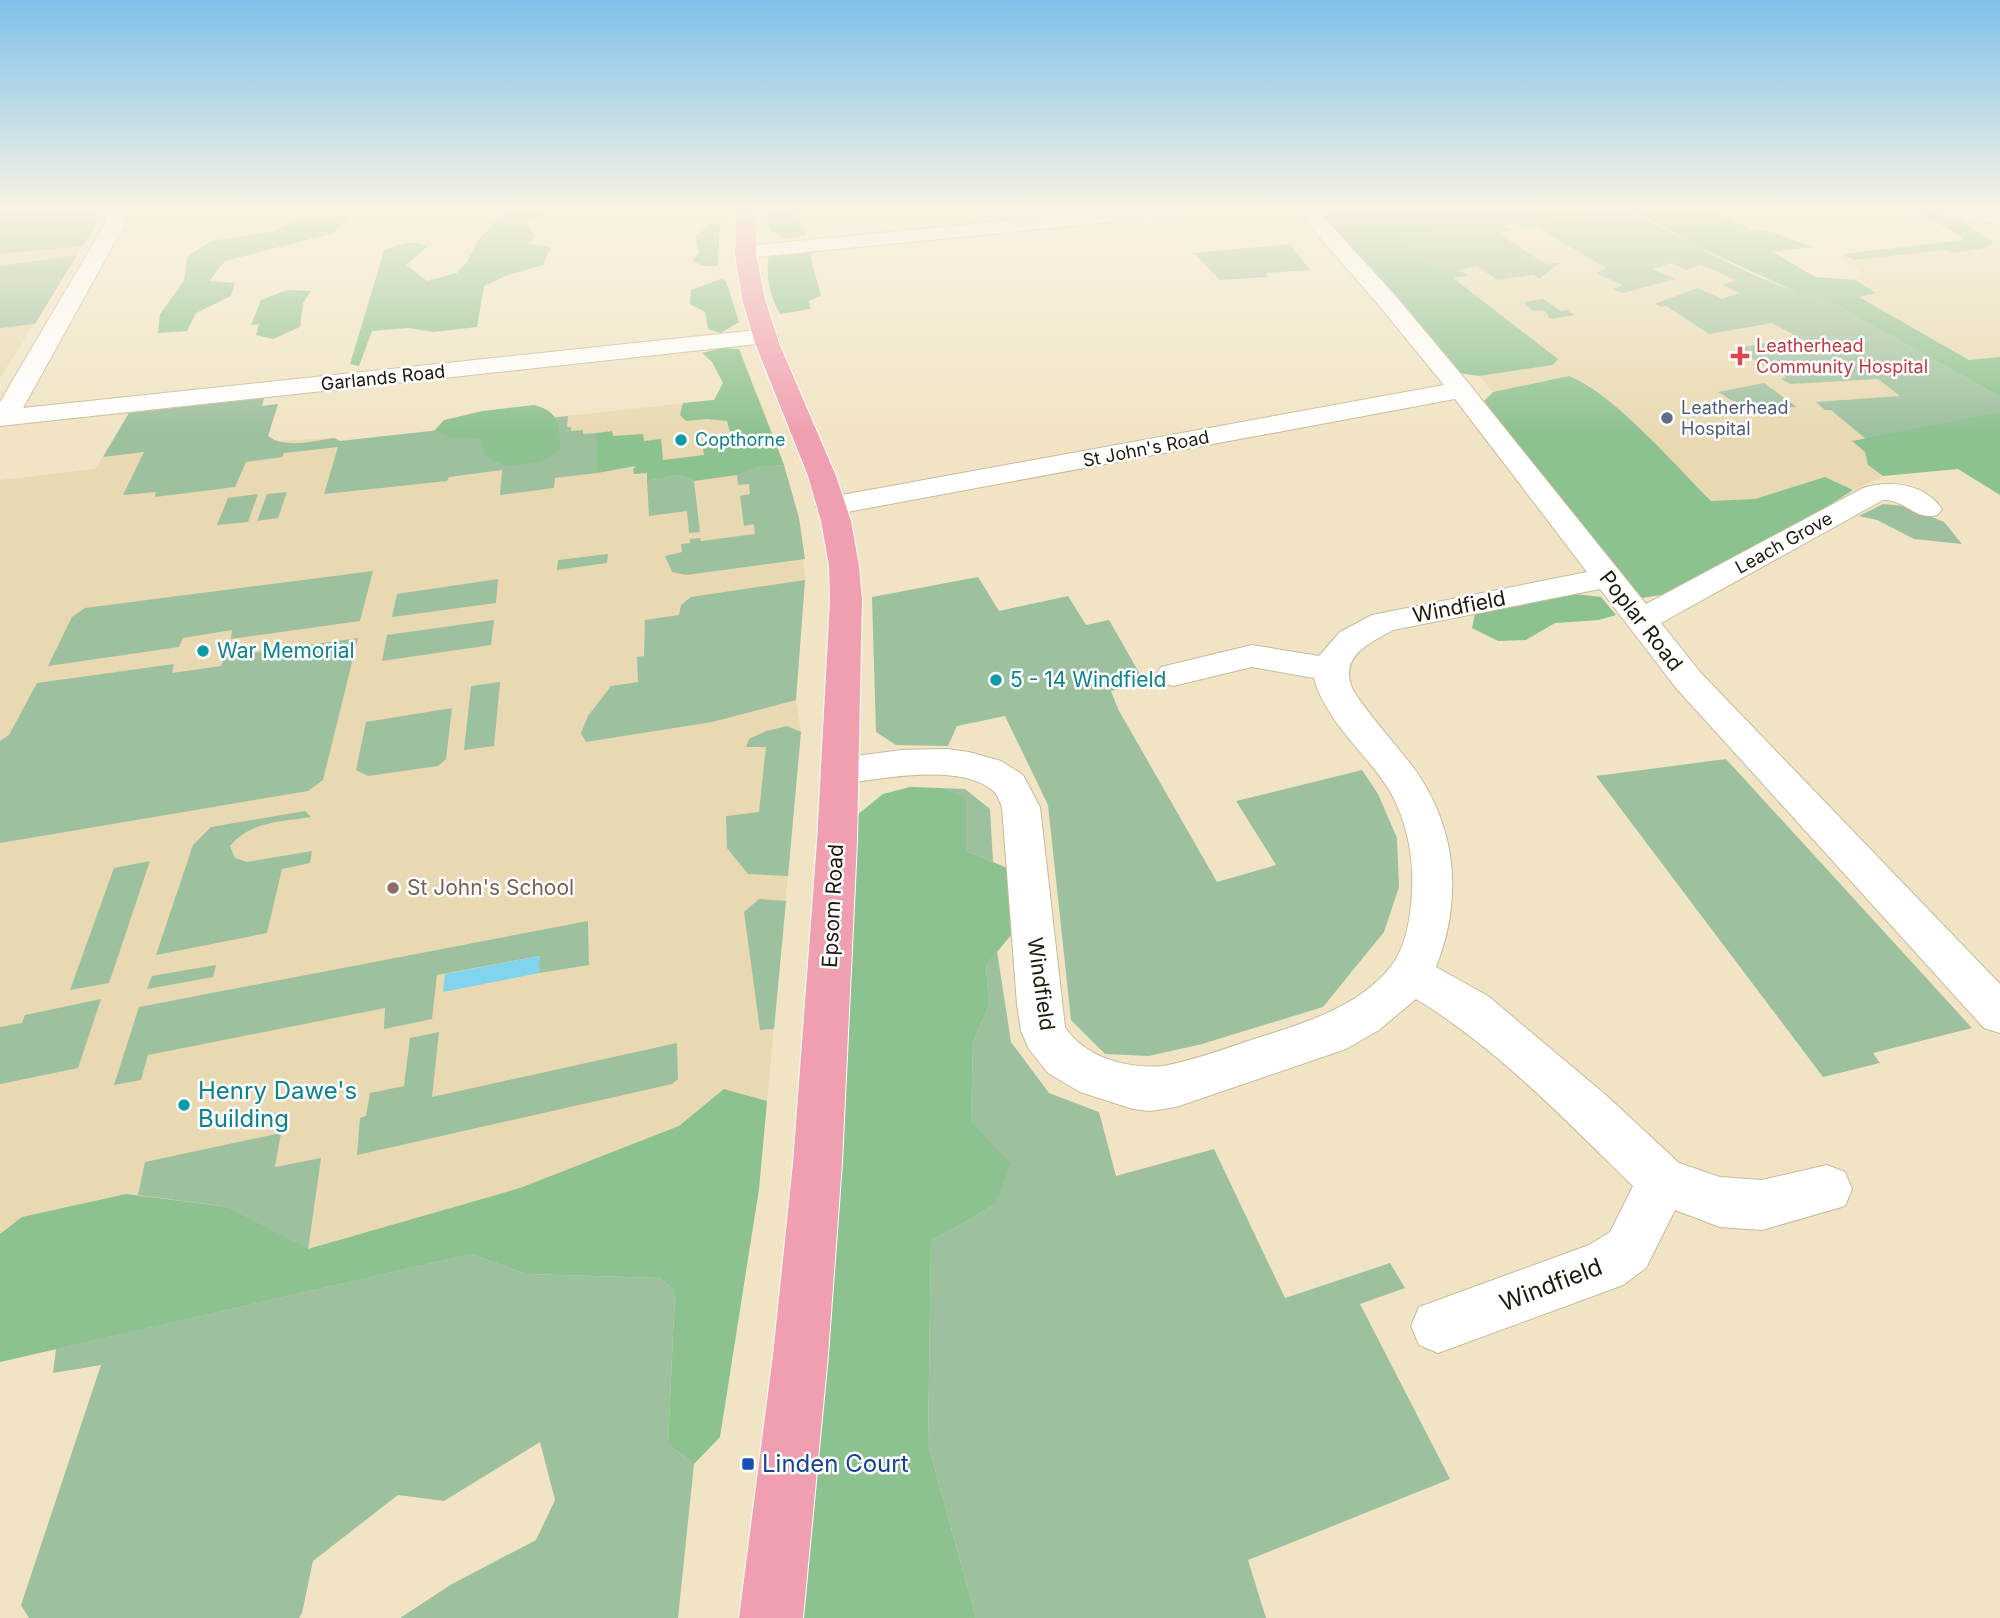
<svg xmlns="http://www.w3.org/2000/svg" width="2000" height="1618" viewBox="0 0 2000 1618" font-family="Inter,sans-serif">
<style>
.built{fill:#e8d9b2}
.green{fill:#9dc09f}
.forest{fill:#8cc190}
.water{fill:#80d4ed}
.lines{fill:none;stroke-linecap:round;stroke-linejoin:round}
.minor-casing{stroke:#c7ba9b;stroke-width:2}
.major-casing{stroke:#fff;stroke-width:2}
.minor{fill:#fff;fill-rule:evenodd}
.major{fill:#f09fb0;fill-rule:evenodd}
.health-dot{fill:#e0444e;stroke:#fff;stroke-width:2.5}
.service-dot{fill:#5c6f8a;stroke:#fff;stroke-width:2.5}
.culture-dot{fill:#0f9aa8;stroke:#fff;stroke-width:2.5}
.education-dot{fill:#8d6e63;stroke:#fff;stroke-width:2.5}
.transit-dot{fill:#1a4fb4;stroke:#fff;stroke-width:2.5}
.labels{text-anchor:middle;stroke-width:5;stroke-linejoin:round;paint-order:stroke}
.far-health-label{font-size:18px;fill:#be3a42;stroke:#fff;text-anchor:start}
.far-street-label{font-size:18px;fill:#1e1a0e;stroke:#fff}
.far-service-label{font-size:18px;fill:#4e5e75;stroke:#fff;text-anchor:start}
.far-culture-label{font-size:18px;fill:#0d838f;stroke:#fff;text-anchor:start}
.street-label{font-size:21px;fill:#1e1a0e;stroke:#fff}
.culture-label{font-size:21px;fill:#0d838f;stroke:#fff;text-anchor:start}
.education-label{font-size:21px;fill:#785e54;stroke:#fff;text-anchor:start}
.near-culture-label{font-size:24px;fill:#0d838f;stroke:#fff;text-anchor:start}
.near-street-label{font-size:24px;fill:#1e1a0e;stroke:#fff}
.near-transit-label{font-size:24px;fill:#164399;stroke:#fff;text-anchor:start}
</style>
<rect width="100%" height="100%" fill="#f1e4c4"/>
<g class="built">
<polygon points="0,209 96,209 97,222 0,378"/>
<polygon points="1626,214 2000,397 2000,412 1853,441 1865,452 1868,465 1883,476 1853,490 1825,477 1755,499 1711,501 1633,424 1586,383 1569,376 1493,392 1479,376 1552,365 1558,359 1396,235 1478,223"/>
<polygon points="1966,217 2000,221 2000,357 1970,360 1857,296 1875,293 1855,280 1860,270 1839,259 1843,254 1961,241 1963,237 1982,234 1964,223"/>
<polygon points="758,395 782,459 799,518 805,580 796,700 801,732 759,1189 0,1362 0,480 95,469 129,413 264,398 262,406 278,404 268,436 275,441 334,438 340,441"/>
</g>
<g class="green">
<polygon points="5,209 96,209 97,222 83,246 0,254 0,215"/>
<path d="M1626,214c28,6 44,19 68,31 42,22 88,45 134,56l172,96v15l-133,28 -36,-30h-6l-9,-8 84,-6 -22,-17 -88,5 -9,-5 5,-2 -53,-28 48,-9 24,14 15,-5 -48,-26 -63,11 -43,-28 -5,1 -7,-3 44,-16 24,11 17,-6 -16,-8 13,-5 -35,-15 -14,5 -16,-7 -18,6 23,10 -53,14 -10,-4 10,-4 -27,-12 10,-5 -69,-41 -14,2 -8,-5 -12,2 8,5 -14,2 49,31 14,-1 -21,16 -5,-4 -37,5 -20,-14 -18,4 10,6 -18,2 -55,-43 82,-12 63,-1z"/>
<polygon points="1936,243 1967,251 1953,253 1945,250 1854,260 1843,254"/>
<polygon points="1290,244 1310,270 1266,273 1268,277 1220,280 1194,253"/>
<polygon points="77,255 35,324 0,328 0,266"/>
<polygon points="1543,299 1561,311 1567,310 1575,315 1550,319 1545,311 1531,310 1524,302"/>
<polygon points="1764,383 1797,407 1741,410 1734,407 1739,405 1718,392"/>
<path d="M264,398l-2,8 16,-2 -10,32c17,13 45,5 66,2l6,3 228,-25 -1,11h4v4l12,-1v4l14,-1v40l-42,5 -1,10 -54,7 2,-25 -53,7 -2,4 -123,13 14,-47 -54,6 -2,4 -36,5 -11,25 -80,10 1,-5 -33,3 21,-43 -41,5 26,-44z"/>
<polygon points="784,465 799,518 805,559 686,575 672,572 665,556 682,552 681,544 690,543 690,539 700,538 701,541 755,534 754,524 744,526 740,496 750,494 749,484 738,485 737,475 758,467"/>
<polygon points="680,475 694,481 700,532 689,533 687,511 649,516 647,481"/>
<polygon points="287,492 278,518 257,521 267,494"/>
<polygon points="258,494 248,522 217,525 228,498"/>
<polygon points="1883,504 1904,506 1944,522 1962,544 1914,539 1877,520 1859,516"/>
<polygon points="608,554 607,563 557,570 558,560"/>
<polygon points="373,571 360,621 231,639 232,630 183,638 179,647 48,666 72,617 85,608"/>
<polygon points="978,577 999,611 1068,596 1086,625 1109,620 1145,683 1111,691 1118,709 1217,882 1276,865 1236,801 1362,770 1378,794 1397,838 1399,887 1384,932 1323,1007 1202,1044 1149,1056 1105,1054 1071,1020 1048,805 1005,716 957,726 948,746 896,745 876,732 872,597"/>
<polygon points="498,579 496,603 392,617 397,594"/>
<polygon points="805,580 796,700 712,722 586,742 581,733 588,716 611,686 638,682 637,657 644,656 645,620 679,615 681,605 691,597"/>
<polygon points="494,620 491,645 382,661 387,635"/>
<polygon points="358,638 323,780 308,791 0,843 0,741 9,735 37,683 174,664 172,673 221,666 225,657"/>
<polygon points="500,682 494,746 464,750 471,686"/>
<polygon points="452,708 446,759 438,766 368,776 356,770 366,722"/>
<polygon points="787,726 801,732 788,876 748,874 727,848 726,816 759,812 766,747 746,747 749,739 766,731"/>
<polygon points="1726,759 1972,1028 1873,1053 1880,1063 1823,1077 1596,776"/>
<polygon points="941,788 965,789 990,809 993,862 966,851 966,799"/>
<path d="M305,811l6,6c-31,5 -60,4 -81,29l5,12 12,4 65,-11 -2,12 -28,6 -15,64 -111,22 37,-110 18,-18z"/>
<polygon points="150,861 109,983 70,990 114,868"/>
<polygon points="759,899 786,901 774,1029 760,1030 744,912"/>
<polygon points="588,921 589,965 539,973 539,956 437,975 432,1019 384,1029 385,1008 148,1055 141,1080 114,1085 139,1007"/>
<polygon points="997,951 1011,1042 1049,1093 1099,1112 1116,1176 1214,1149 1285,1298 1390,1263 1405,1288 1360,1304 1450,1479 1248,1560 1266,1618 976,1618 928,1444 931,1241 993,1206 971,1122 973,1042 989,1006 986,965"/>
<polygon points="216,965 213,977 147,989 152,976"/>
<polygon points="101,999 78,1068 0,1084 0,1027 22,1023 25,1015"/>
<polygon points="439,1032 432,1097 677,1043 678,1079 672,1084 357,1155 360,1118 366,1116 370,1093 404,1086 410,1038"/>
<polygon points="281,1133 275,1167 321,1158 308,1250 228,1207 138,1195 145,1162"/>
<polygon points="471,1254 526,1274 660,1278 675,1291 668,1444 694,1464 678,1618 400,1618 452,1584 536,1540 555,1500 540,1442 444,1501 398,1495 313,1561 302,1613 299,1618 29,1618 21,1605 101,1365 53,1373 56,1349"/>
</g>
<g class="forest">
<path d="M506,209h60l-7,4 -32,7 8,16 -6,8 22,3 -8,18 -35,10 -24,11 -7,41 -44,5 -24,-4 -37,3 -13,35 -9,-2 34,-113c18,-8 25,-11 44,-5l-22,19 21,16 30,-8 10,-11 10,-20z"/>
<polygon points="766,209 796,209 806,235 785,239 769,230"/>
<polygon points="1312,209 1711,209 1749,229 1769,231 1814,247 1773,252 1815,277 1855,280 1876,293 1859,297 1969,360 2000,357 2000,397 1828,301 1801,294 1694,245 1649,218 1626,214 1541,222 1478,223 1397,235 1558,359 1553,365 1479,376 1459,373"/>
<polygon points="1910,209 1968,209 1964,223 1992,241 1989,247 1967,251 1936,243 1961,241 1963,237"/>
<polygon points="349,215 334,233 225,261 209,281 235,283 231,296 196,313 187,331 158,333 160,314 184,281 187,257 211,241 274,231 305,218"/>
<polygon points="720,223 718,266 703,266 692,261 699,253 696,236 708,225"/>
<path d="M812,249l-1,10 10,37 -12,5 2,8 -31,5c-10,-18 -15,-39 -11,-59z"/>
<polygon points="721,279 726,281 739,322 721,333 708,329 705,312 690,304 691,290"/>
<polygon points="287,290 311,291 303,303 300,327 273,339 256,335 259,324 251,325 261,300"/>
<polygon points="722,348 739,349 784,465 758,467 737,475 694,481 680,475 647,481 647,473 634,474 633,469 636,466 597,473 597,433 612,431 613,436 643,434 644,441 661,439 663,460 704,455 703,449 727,443 731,437 727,421 707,419 686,421 680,415 683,403 714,400 723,383 712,362 702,353"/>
<path d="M1569,376c44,17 107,90 142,125l44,-2 70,-22 28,13 -72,46 -115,58 -24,4 -18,-13 -142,-182 11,-11z"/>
<path d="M534,405c27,7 25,21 26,45l-20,12 -34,4 -21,-10 -4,-18 -31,-1 -16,-6 10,-11 39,-9z"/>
<polygon points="2000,412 2000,495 1958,469 1883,476 1868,465 1865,452 1852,441"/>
<polygon points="1574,594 1601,597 1616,615 1599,620 1555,623 1526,640 1498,641 1472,628 1475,614"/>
<polygon points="910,787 941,788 966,798 966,851 1010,869 1012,934 986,965 989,1006 973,1042 971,1122 1011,1164 993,1206 931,1241 928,1444 976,1618 802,1618 852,819 883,794"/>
<polygon points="724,1089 767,1101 759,1189 720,1437 694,1464 668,1444 675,1291 660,1278 526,1274 471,1254 0,1362 0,1234 22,1217 126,1194 228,1207 308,1249 520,1188 679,1126"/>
</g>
<polygon class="water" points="540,956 539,973 443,992 445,974"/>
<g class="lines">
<defs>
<g id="minor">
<polygon points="102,209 122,209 126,222 23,408 766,329 774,331 778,336 774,341 766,343 0,426 0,402 106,222"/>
<polygon points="1124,209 1192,209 1189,213 1182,215 746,258 739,256 735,252 739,248 746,246"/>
<path d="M1295,209h21l77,84 77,92 176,219 217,-116c27,-8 61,-5 79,21l-5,6c-22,6 -32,-16 -54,-15l-222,123 39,49 300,312v49l-16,-5 -308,-340 -76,-99 -207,41c-25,14 -55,27 -40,60 18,28 40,51 60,77 44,60 50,131 23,200l52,29 119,100 72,67 41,14 42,3 65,-15 18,7 7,17 -7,17 -83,24 -42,-3 -45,-17 -29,58 -23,17 -185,68 -19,-8 -8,-19 8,-19 170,-62 21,-13 23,-46c-68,-66 -136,-138 -217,-187l-37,31 -33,19 -170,58 -26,4 -17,-2 -53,-17 -32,-19 -19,-24 -8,-18 -4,-27 -15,-197c-3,-7 -5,-14 -11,-18 -35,-26 -110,-10 -151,-5l-13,-3 -6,-10 6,-10 13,-3 62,-8 45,-1 22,3 32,9 22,14 17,32 25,220c21,32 64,42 99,39 30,-6 58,-16 87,-26 48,-15 112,-33 143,-78 13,-19 17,-49 18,-71 2,-34 -5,-68 -21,-98 -23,-39 -65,-70 -77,-115l-62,-11 -79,19 -12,-3 -5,-8 5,-8 91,-22 67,11 21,-24 32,-17 215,-43 -132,-173 -624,116 -10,-3 -5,-6 5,-6 10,-3 613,-112 -67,-82z"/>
<polygon points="1937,209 1981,209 2000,212 2000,224 1947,215 1940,213"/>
</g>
<polygon id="major" points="737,209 757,209 756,254 765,299 779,343 836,476 851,521 859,566 862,600 857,841 842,1163 828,1355 803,1618 739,1618 773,1355 793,1163 817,841 830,600 829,566 821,521 808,476 755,343 742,299 735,254"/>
</defs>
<use href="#minor" class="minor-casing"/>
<use href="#major" class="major-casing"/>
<use href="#minor" class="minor"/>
<use href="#major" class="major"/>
</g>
<linearGradient id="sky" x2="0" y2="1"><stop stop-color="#7ec1ea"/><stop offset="0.48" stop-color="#f9f3e4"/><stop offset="1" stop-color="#f9f3e4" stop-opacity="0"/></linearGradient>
<rect width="2000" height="435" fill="url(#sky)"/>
<path class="health-dot" d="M1736.5 345.5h7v7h7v7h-7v7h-7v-7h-7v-7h7z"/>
<circle class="service-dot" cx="1667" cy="418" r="7"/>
<g class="culture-dot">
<circle cx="681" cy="440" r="7"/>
<circle cx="203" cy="651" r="7"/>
<circle cx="996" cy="680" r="7"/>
<circle cx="184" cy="1105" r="7"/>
</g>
<circle class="education-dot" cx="393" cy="888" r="7"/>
<rect class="transit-dot" x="741" y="1457" width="14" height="14" rx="3.5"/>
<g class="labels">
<g class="far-health-label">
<text x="1756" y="352">Leatherhead<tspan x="1756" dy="21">Community Hospital</tspan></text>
</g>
<g class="far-street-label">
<text transform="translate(383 378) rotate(-6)" y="6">Garlands Road</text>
<text transform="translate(1146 449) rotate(-11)" y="6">St John's Road</text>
<text transform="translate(1784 543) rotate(-29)" y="6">Leach Grove</text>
</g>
<g class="far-service-label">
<text x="1681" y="414">Leatherhead<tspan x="1681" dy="21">Hospital</tspan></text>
</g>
<g class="far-culture-label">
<text x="695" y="446">Copthorne</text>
</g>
<g class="street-label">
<text transform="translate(1459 607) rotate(-11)" y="7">Windfield</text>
<text transform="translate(1641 621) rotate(52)" y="7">Poplar Road</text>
<text transform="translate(833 906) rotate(-87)" y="7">Epsom Road</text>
<text transform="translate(1041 984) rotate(82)" y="7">Windfield</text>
</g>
<g class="culture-label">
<text x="217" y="658">War Memorial</text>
<text x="1010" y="687">5 - 14 Windfield</text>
</g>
<g class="education-label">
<text x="407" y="895">St John's School</text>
</g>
<g class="near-culture-label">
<text x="198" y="1099">Henry Dawe's<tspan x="198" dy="28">Building</tspan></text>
</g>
<g class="near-street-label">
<text transform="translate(1551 1285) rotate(-21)" y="8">Windfield</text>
</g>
<g class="near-transit-label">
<text x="762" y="1472">Linden Court</text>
</g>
</g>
</svg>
